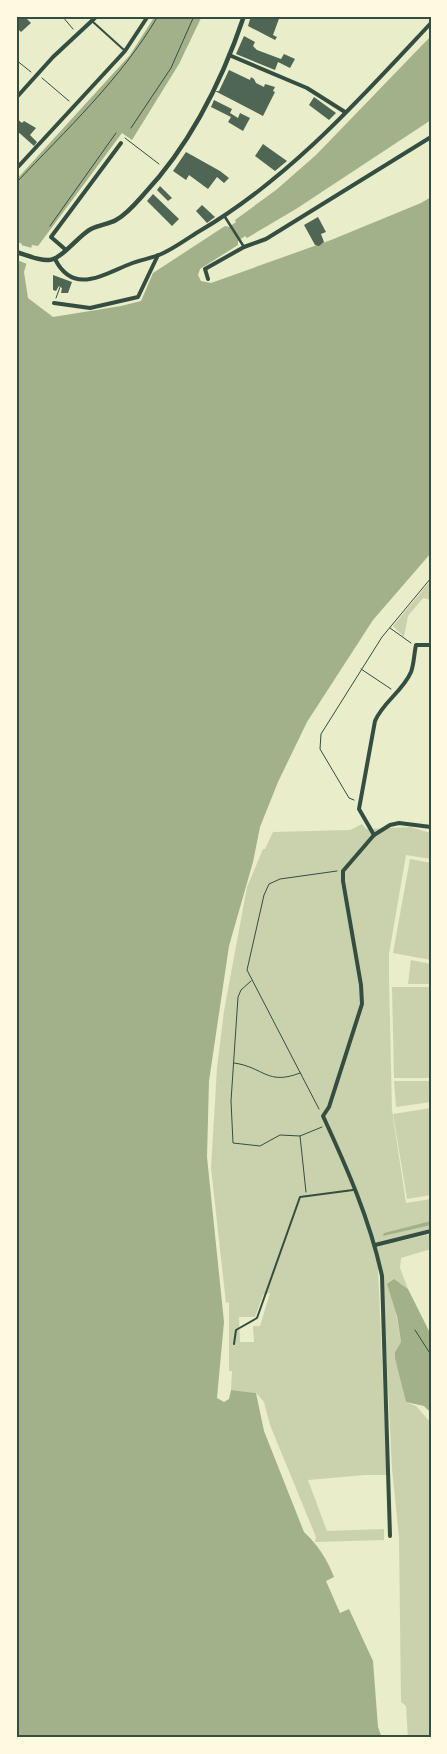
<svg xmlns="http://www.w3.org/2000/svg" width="447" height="1754" viewBox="0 0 447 1754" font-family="'Noto Sans',sans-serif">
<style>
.green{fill:#cad2ad;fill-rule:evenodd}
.water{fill:#a3b18a}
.pier{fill:#e9edc9}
.building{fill:#4f6655}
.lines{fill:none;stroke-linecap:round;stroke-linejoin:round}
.path{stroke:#344e41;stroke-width:1}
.service{stroke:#344e41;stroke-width:2}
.pedestrian{stroke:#344e41;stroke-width:2.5}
.minor{stroke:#344e41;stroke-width:4}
.tertiary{stroke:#344e41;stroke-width:4.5}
.neatline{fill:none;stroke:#344e41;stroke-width:2}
</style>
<rect width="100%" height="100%" fill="#e9edc9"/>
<g class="green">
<polygon points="431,580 431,600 423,598 408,616 404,637 393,626"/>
<path d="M362,824l4,5 44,-2 21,6v26l-25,-4 -17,99v24l3,132 14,93 25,-4v30l-36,9 1,4 35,-8v15l-30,9 -1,10 8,21 -8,-6 -4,30 5,29 -6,10 11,50 10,4 15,17v315h-23l-2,-32 -5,-4 -2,-165 -7,-68 -10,-201 -4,1 9,206h-22l-57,5 19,51 57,-2v11l-69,2 1,-5 -46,-112 -6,-23 -8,-9 -25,-3 1,-19h-3v-69l-3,1 -15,-135 6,-100 7,-57 23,-124 16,-38h2l8,-17 77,-2zM270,1293l-10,33h-7l1,16h-14l-1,-25h16l8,-22z"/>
<polygon points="410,859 431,863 431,960 393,953"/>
<polygon points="411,960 431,964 431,984 408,984"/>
<polygon points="392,987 431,987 431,1078 394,1078"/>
<polygon points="394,1081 431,1081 431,1102 396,1107"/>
<polygon points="431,1108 431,1195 407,1199 393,1114"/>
</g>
<g class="water">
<path d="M155,16h47l-23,48 -47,76 -10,-7 -84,113 -6,-1 -8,27 4,26 25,19 68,-11 20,-5 12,-28 72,-47 4,1 7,-5 -1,-2 41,-30 40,-35 115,-119v84l-135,89 -49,29 -2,-2 -7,5v4l-38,24 -2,6 3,6 10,2 120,-43 90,-37 10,-6v356l-58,67 -66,102 -29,60 -18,45 -7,35 -24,84 -20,135 -2,76 17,165 -7,76 7,4 5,-3 2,-9 25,3 8,38 40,101c14,13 23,27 30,45l-8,4 14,32 9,-4 24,52 5,66 4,11h-366v-1473l6,-21 -4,-2 -2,-62 114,-125z"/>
<polygon points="431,1221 431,1225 383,1236 384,1233"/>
<polygon points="394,1279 408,1289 431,1335 431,1413 424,1406 406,1402 395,1358 395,1352 401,1342 397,1316 387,1284"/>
</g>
<polygon class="pier" points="21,245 32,248 27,264 17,260"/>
<g class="building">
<polygon points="16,16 24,16 31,23 21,32 16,27"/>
<polygon points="251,16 280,16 273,35 277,37 275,40 248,26"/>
<polygon points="244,36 255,42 253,46 257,50 281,59 284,54 295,59 290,68 278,62 275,70 236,54"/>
<polygon points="229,70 250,80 251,77 254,79 256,83 264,87 265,84 275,87 273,91 275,92 263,116 215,91 219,91"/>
<polygon points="314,97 336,113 329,120 309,105"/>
<polygon points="214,100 232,109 230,113 238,118 240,113 250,118 243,131 228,122 231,117 211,107"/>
<polygon points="16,118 22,123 24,121 36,128 30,135 37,142 34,146 16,130"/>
<polygon points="263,144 287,161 275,171 255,156"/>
<polygon points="186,152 220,171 229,178 224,183 217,177 208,189 189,175 186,180 173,171"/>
<polygon points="160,186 172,198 168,201 157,190"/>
<polygon points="153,194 179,219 172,226 147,201"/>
<polygon points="202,205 215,217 207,223 196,211"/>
<polygon points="318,217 326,232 321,234 324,242 319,246 315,245 304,225"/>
<polygon points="53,275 72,282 68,293 61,293 62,288 59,286 56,291 53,290"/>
</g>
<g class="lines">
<g class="path">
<polyline points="62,16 73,29"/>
<polyline points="16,60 31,72"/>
<polyline points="42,78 69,101"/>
<polyline points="131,128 171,68 194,16"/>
<polyline points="125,138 159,164"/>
<path d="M16,183c50,-53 105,-104 142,-167"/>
<polyline points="50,226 116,133"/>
<polyline points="56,298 60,287"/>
<polyline points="390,628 411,643"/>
<polyline points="361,669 391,689"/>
<polyline points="354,800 349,798 320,749 321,734 382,637 431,578"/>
<polyline points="251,981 241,990 238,997 231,1101 233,1143 260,1146 280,1135 300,1136 322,1127"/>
<path d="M234,1063c30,4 33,23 66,10"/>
<polyline points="319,1109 247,970 264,895 269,884 280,879 337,871"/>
<polyline points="300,1136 306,1192"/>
<polyline points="415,1330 431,1355"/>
</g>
<g class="service">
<polyline points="92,21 124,50"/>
<polyline points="234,1344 236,1330 257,1318 300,1197 353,1190"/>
</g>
<polyline class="pedestrian" points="225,217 244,247"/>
<g class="minor">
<polyline points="229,55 307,88 345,112"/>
<polyline points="16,98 53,57 97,16"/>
<polyline points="16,169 125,51 148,16"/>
<polyline points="66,250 51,237 121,143"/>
<path d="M55,259c18,36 47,16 75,5 9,-4 19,-5 29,-9 13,-5 26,-15 39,-23 91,-53 162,-133 233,-209"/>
<polyline points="208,279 205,269 244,247 266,239 431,137"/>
<polyline points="54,303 90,308 138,297 158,255"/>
<path d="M374,835l-15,-26 16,-88c8,-19 28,-30 36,-49 3,-8 3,-18 5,-27h15"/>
<polyline points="375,1245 431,1231"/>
<path d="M390,1536l-8,-260c-12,-56 -35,-108 -59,-160l6,-9 33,-103 -1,-19 -18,-104v-10l31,-36 16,-10 9,-2 32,4"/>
</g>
<path class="tertiary" d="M16,252c11,3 22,9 33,8 12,0 30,-25 42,-31 8,-4 18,-5 25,-9 11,-6 20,-17 28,-26 47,-50 78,-113 100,-178"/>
</g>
<rect width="447" height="1754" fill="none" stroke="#fefae0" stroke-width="35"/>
<rect x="18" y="18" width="412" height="1718" class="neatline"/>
</svg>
